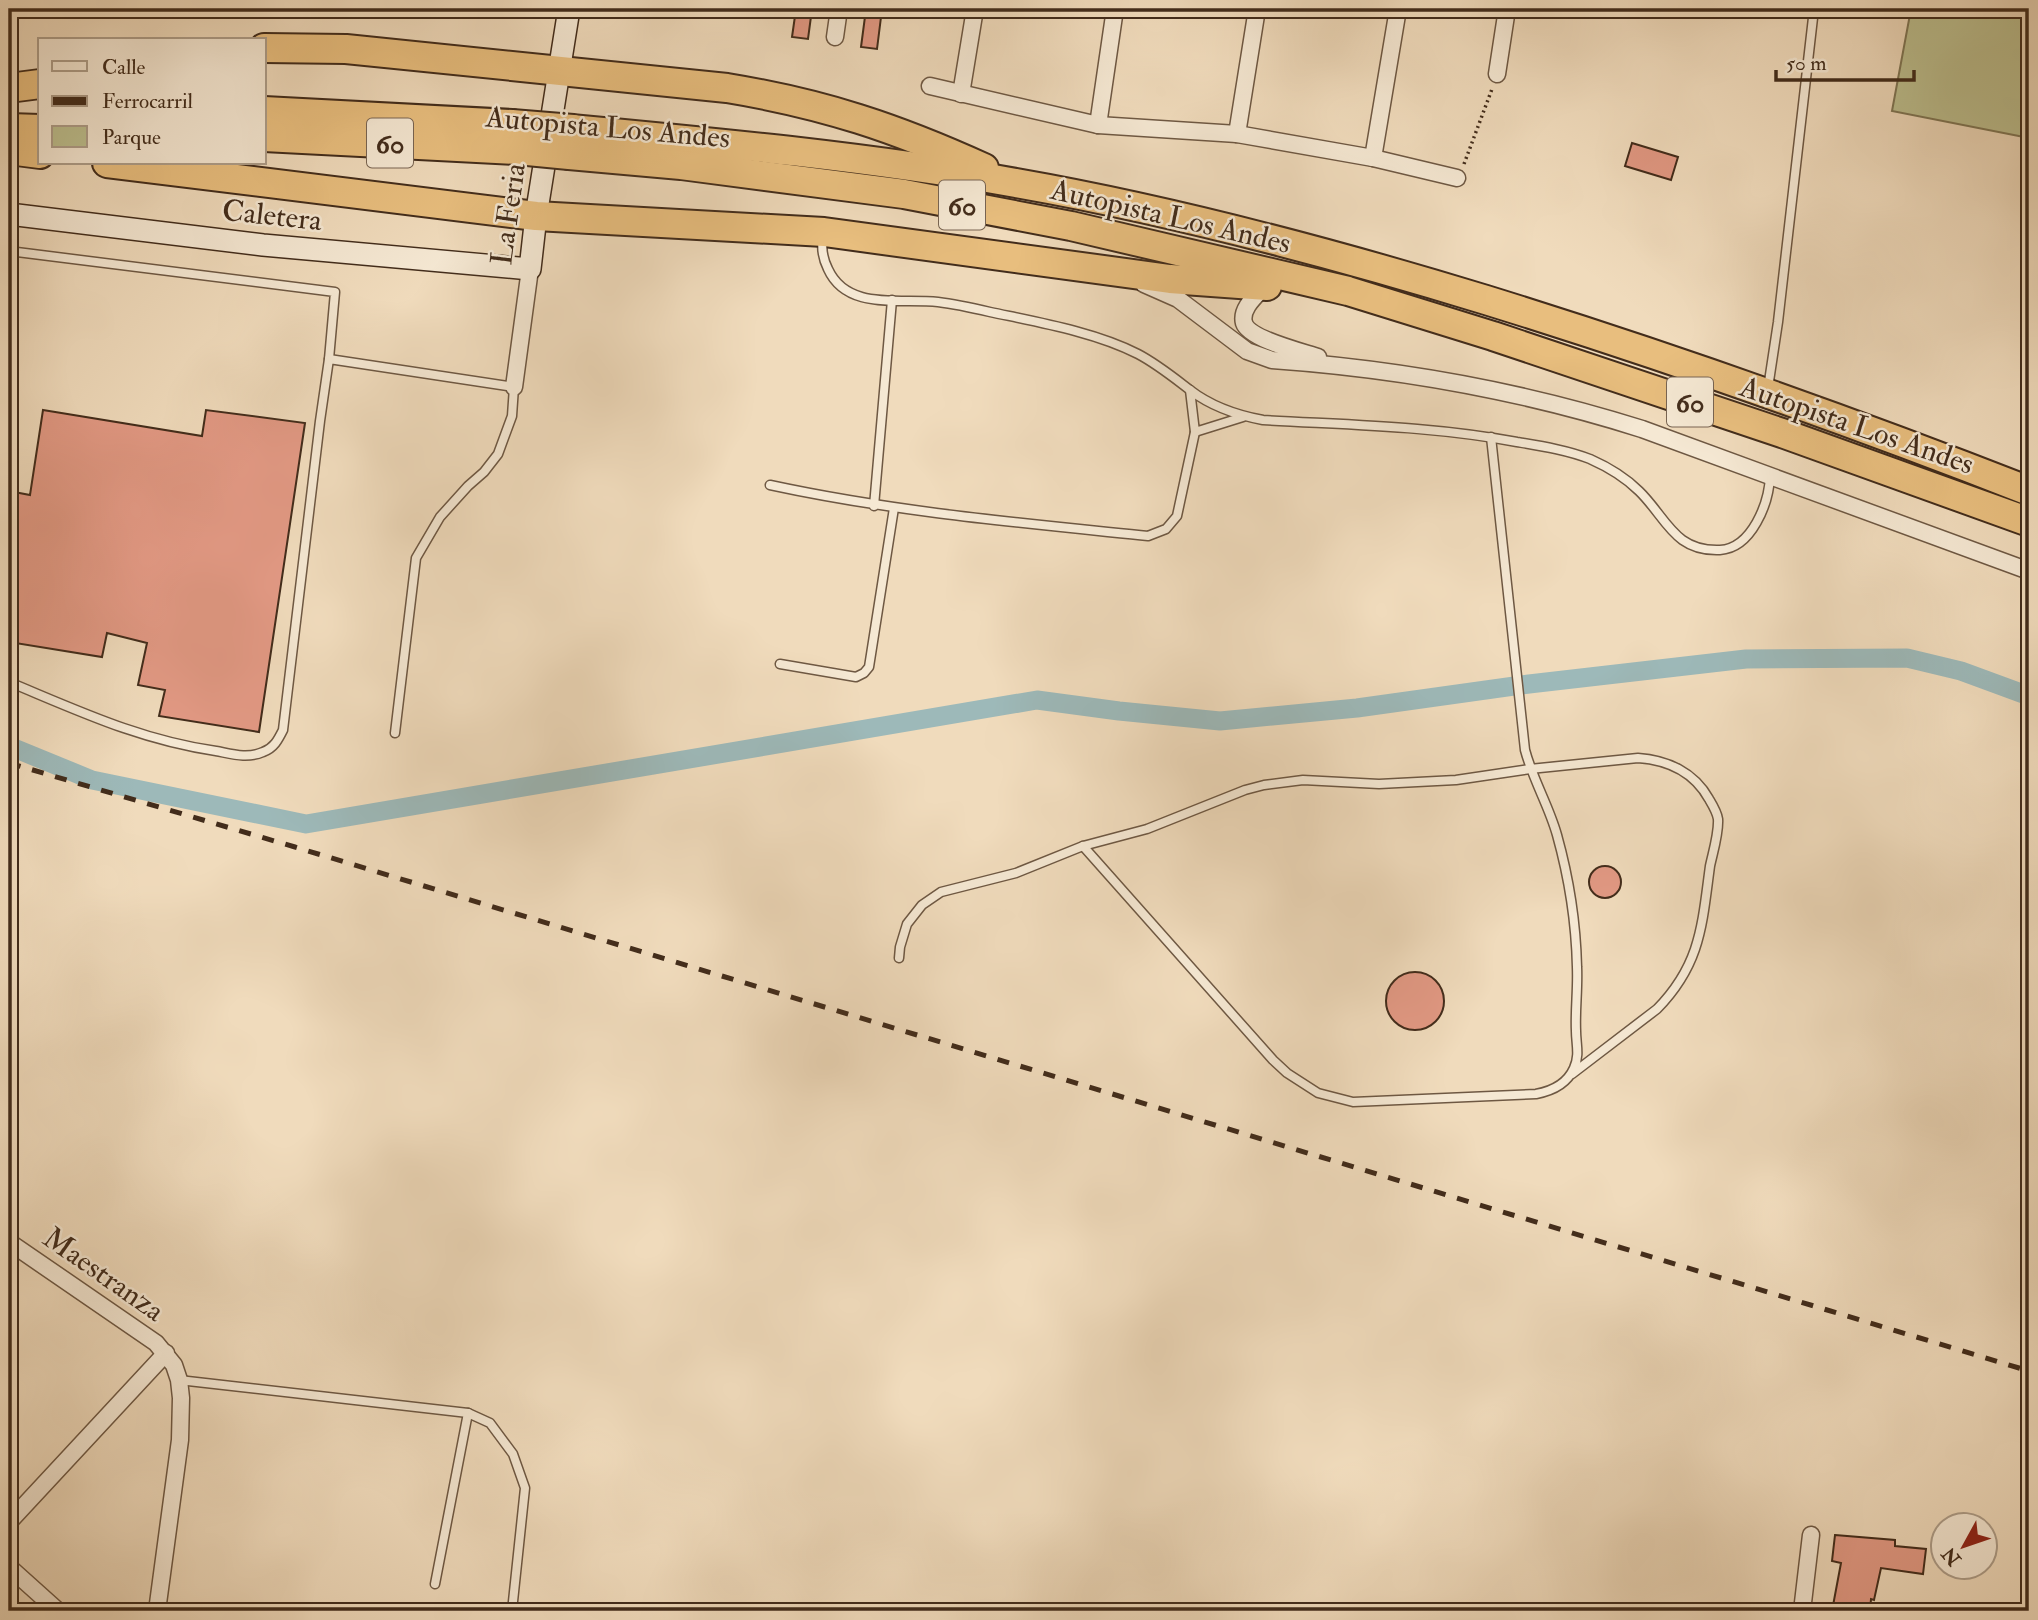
<svg xmlns="http://www.w3.org/2000/svg" width="2038" height="1620" viewBox="0 0 2038 1620" font-family="'IM FELL Double Pica',serif">
<style>
.green{fill:#bcbf8f;stroke:#7f7655;stroke-width:2}
.lines{fill:none;stroke-linecap:round;stroke-linejoin:round}
.canal{stroke:#9db9b9;stroke-width:19}
.building{fill:#e29984;stroke:#422c1b;stroke-width:2}
.lane-casing{stroke:#6e5843;stroke-width:11}
.street-casing{stroke:#6e5843;stroke-width:19}
.secondary-casing{stroke:#422c1b;stroke-width:24}
.highway-casing{stroke:#422c1b;stroke-width:32}
.path{stroke:#422c1b;stroke-width:3.5;stroke-dasharray:2 3.5;stroke-linecap:butt}
.lane{stroke:#f5e8d3;stroke-width:8}
.street{stroke:#f5e8d3;stroke-width:16}
.secondary{stroke:#f5e8d3;stroke-width:21}
.highway{stroke:#e8be7e;stroke-width:28}
.rail{stroke:#422c1b;stroke-width:5;stroke-dasharray:12 12;stroke-linecap:butt}
.highway-bridge-casing{stroke:#422c1b;stroke-width:32;stroke-linecap:butt}
.highway-bridge{stroke:#e8be7e;stroke-width:28}
.labels{text-anchor:middle;stroke-width:5;stroke-linejoin:round;paint-order:stroke}
.shield{fill:#f5e8d3;stroke:#786452;stroke-width:2}
.shield-label{font-size:28px;font-weight:bold;fill:#422c1b}
.street-label{font-size:30px;fill:#422c1b;stroke:#f5e8d3}
</style>
<rect width="100%" height="100%" fill="#f0dbbc"/>
<filter id="stains"><feTurbulence type="fractalNoise" baseFrequency=".00286" numOctaves="4"/><feColorMatrix values="0 0 0 0 .2 0 0 0 0 .09 0 0 0 0 .02 0 0 0 .5 -.17"/></filter>
<radialGradient id="worn" r=".72"><stop offset=".6" stop-color="#630" stop-opacity="0"/><stop offset="1" stop-color="#630" stop-opacity=".3"/></radialGradient>
<polygon class="green" points="1911,9 2029,9 2029,138 1892,111"/>
<g class="lines">
<polyline class="canal" points="9,746 92,780 306,824 1037,700 1119,711 1220,721 1357,708 1529,684 1746,659 1907,658 1961,671 2029,696"/>
</g>
<g class="building">
<polygon points="796,9 812,9 808,39 792,37"/>
<polygon points="866,9 882,9 877,49 861,47"/>
<polygon points="1632,143 1678,157 1671,180 1625,166"/>
<polygon points="43,410 202,436 206,410 305,423 259,732 159,716 165,690 138,685 147,643 107,633 102,657 9,642 15,599 9,598 9,491 30,495"/>
<circle cx="1605" cy="882" r="16"/>
<circle cx="1415" cy="1001" r="29"/>
<polygon points="1835,1535 1895,1540 1895,1546 1926,1549 1923,1574 1881,1568 1874,1600 1871,1599 1870,1611 1832,1611 1841,1563 1832,1561"/>
</g>
<g class="lines">
<defs>
<g id="lane">
<path d="M823,238c-2,11 0,21 5,31 19,42 72,29 110,33 17,2 35,6 52,10 47,10 105,20 148,42 19,10 35,23 52,36 22,17 46,25 73,30 85,5 170,6 254,22 24,4 50,8 73,17 18,8 35,18 49,32 27,26 35,61 81,59 32,-2 49,-47 50,-74"/>
<polyline points="9,251 335,292 329,359"/>
<polyline points="1768,388 1778,322 1814,9"/>
<polyline points="1190,390 1195,432 1243,417"/>
<path d="M770,485c125,27 251,38 378,51l18,-7 11,-13 18,-84"/>
<polyline points="874,506 892,300"/>
<polyline points="780,664 856,677 864,673 869,667 894,508"/>
<path d="M9,682c70,29 131,58 207,69 16,3 31,8 47,1 11,-4 15,-12 20,-22l37,-309 9,-62 185,28 -2,29 -14,38 -14,18 -16,14 -28,31 -24,41 -21,175"/>
<path d="M1083,846l190,214 14,13 31,20 35,9 183,-8c16,-3 31,-10 38,-26 6,-13 2,-24 2,-37 -1,-21 2,-42 1,-64 -1,-44 -8,-89 -20,-132 -8,-29 -24,-55 -32,-85l-34,-313"/>
<path d="M899,958l1,-11 7,-23 15,-19 19,-13 75,-19 67,-27 64,-17 98,-39 19,-5 39,-5 76,4 77,-4 74,-11 108,-11c29,2 56,14 71,41 3,5 8,13 9,20 1,14 -5,33 -8,47 -8,59 -9,98 -53,143l-85,65"/>
<polyline points="179,1380 468,1413 490,1423 513,1454 525,1488 512,1611"/>
<polyline points="435,1584 468,1413"/>
</g>
<g id="street">
<polyline points="9,10 23,9"/>
<polyline points="835,37 839,9"/>
<polyline points="1497,74 1507,9"/>
<polyline points="930,86 1098,125 1237,134 1373,158 1457,178"/>
<polyline points="961,94 975,9"/>
<polyline points="1098,125 1115,9"/>
<polyline points="1237,134 1257,9"/>
<polyline points="1373,158 1398,9"/>
<path d="M1144,284l34,15 69,52 25,9c128,9 247,30 370,69l387,142"/>
<path d="M1265,286c-8,9 -25,22 -21,37 5,16 59,29 74,34"/>
<polyline points="514,387 530,269"/>
<polyline points="9,1242 156,1343 174,1365 179,1380 181,1398 180,1440 157,1611"/>
<polyline points="9,1522 166,1353"/>
<polyline points="9,1567 58,1611"/>
<polyline points="1802,1611 1811,1535"/>
</g>
<polyline id="secondary" points="9,214 263,245 530,269 536,216 569,9"/>
<g id="highway">
<path d="M264,48l82,1 381,39c97,16 169,40 257,80"/>
<polyline points="9,88 40,84"/>
<polyline points="264,111 512,124"/>
<polyline points="9,128 40,129"/>
<path d="M573,129c148,14 297,28 443,54 160,28 316,70 470,117 184,57 364,121 543,191"/>
<polyline points="264,137 517,150"/>
<polyline points="9,150 40,154"/>
<polyline points="569,155 681,165 904,194 1071,226 1348,291 1493,336 1782,433 2029,522"/>
<polyline points="107,163 536,216 824,232 1170,279 1267,286"/>
</g>
</defs>
<use href="#lane" class="lane-casing"/>
<use href="#street" class="street-casing"/>
<use href="#secondary" class="secondary-casing"/>
<use href="#highway" class="highway-casing"/>
<polyline class="path" points="1464,164 1492,89"/>
<use href="#lane" class="lane"/>
<use href="#street" class="street"/>
<use href="#secondary" class="secondary"/>
<use href="#highway" class="highway"/>
<polyline class="rail" points="9,763 295,847 2029,1371"/>
<defs>
<g id="highway-bridge">
<polyline points="512,124 573,129"/>
<polyline points="517,150 569,155"/>
</g>
</defs>
<use href="#highway-bridge" class="highway-bridge-casing"/>
<use href="#highway-bridge" class="highway-bridge"/>
</g>
<g class="labels">
<g class="shield">
<rect x="367" y="118.5" width="46" height="49" rx="5"/>
<rect x="939" y="180.5" width="46" height="49" rx="5"/>
<rect x="1667" y="377.5" width="46" height="49" rx="5"/>
</g>
<g class="shield-label">
<text x="390" y="153">60</text>
<text x="962" y="215">60</text>
<text x="1690" y="412">60</text>
</g>
<g class="street-label">
<text transform="translate(608 127) rotate(5)" y="10">Autopista Los Andes</text>
<text transform="translate(508 214) rotate(-82)" y="10">La Feria</text>
<text transform="translate(272 215) rotate(6)" y="10">Caletera</text>
<text transform="translate(1171 216) rotate(13)" y="10">Autopista Los Andes</text>
<text transform="translate(1857 425) rotate(19)" y="10">Autopista Los Andes</text>
<text transform="translate(104 1274) rotate(35)" y="10">Maestranza</text>
</g>
</g>
<rect width="2038" height="1620" fill="none" stroke="#f0dbbc" stroke-width="35"/>
<rect x="10" y="10" width="2017" height="1599" fill="none" stroke="#422c1b" stroke-width="3.5"/>
<rect x="18" y="18" width="2003" height="1585" fill="none" stroke="#422c1b" stroke-width="2"/>
<rect x="38" y="38" width="228" height="126" fill="#f5e8d3" stroke="#ad9d89" stroke-width="2"/>
<rect x="52" y="61" width="35" height="10" fill="#f5e8d3" stroke="#ad9d89" stroke-width="2"/>
<text x="102" y="74" font-size="21" fill="#422c1b">Calle</text>
<rect x="52" y="96" width="35" height="10" fill="#422c1b" stroke="#ad9d89" stroke-width="2"/>
<text x="102" y="108" font-size="21" fill="#422c1b">Ferrocarril</text>
<rect x="52" y="126" width="35" height="21" fill="#bcbf8f" stroke="#ad9d89" stroke-width="2"/>
<text x="102" y="144" font-size="21" fill="#422c1b">Parque</text>
<g transform="translate(1964 1546) rotate(230)"><circle r="33" fill="#f5e8d3" stroke="#ad9d89" stroke-width="2"/>
<path d="M0-5L12 26L0 18L-12 26Z" fill="#8f2418"/>
<text y="-10" font-size="19" font-weight="bold" text-anchor="middle" fill="#422c1b">N</text>
</g>
<path d="M1776 70v10h138v-10" fill="none" stroke="#422c1b" stroke-width="3.5"/>
<text x="1786" y="70" font-size="21" fill="#422c1b" stroke="#f5e8d3" stroke-width="5" paint-order="stroke">50 m</text>
<rect width="100%" height="100%" filter="url(#stains)"/>
<rect width="100%" height="100%" fill="url(#worn)"/>
</svg>
